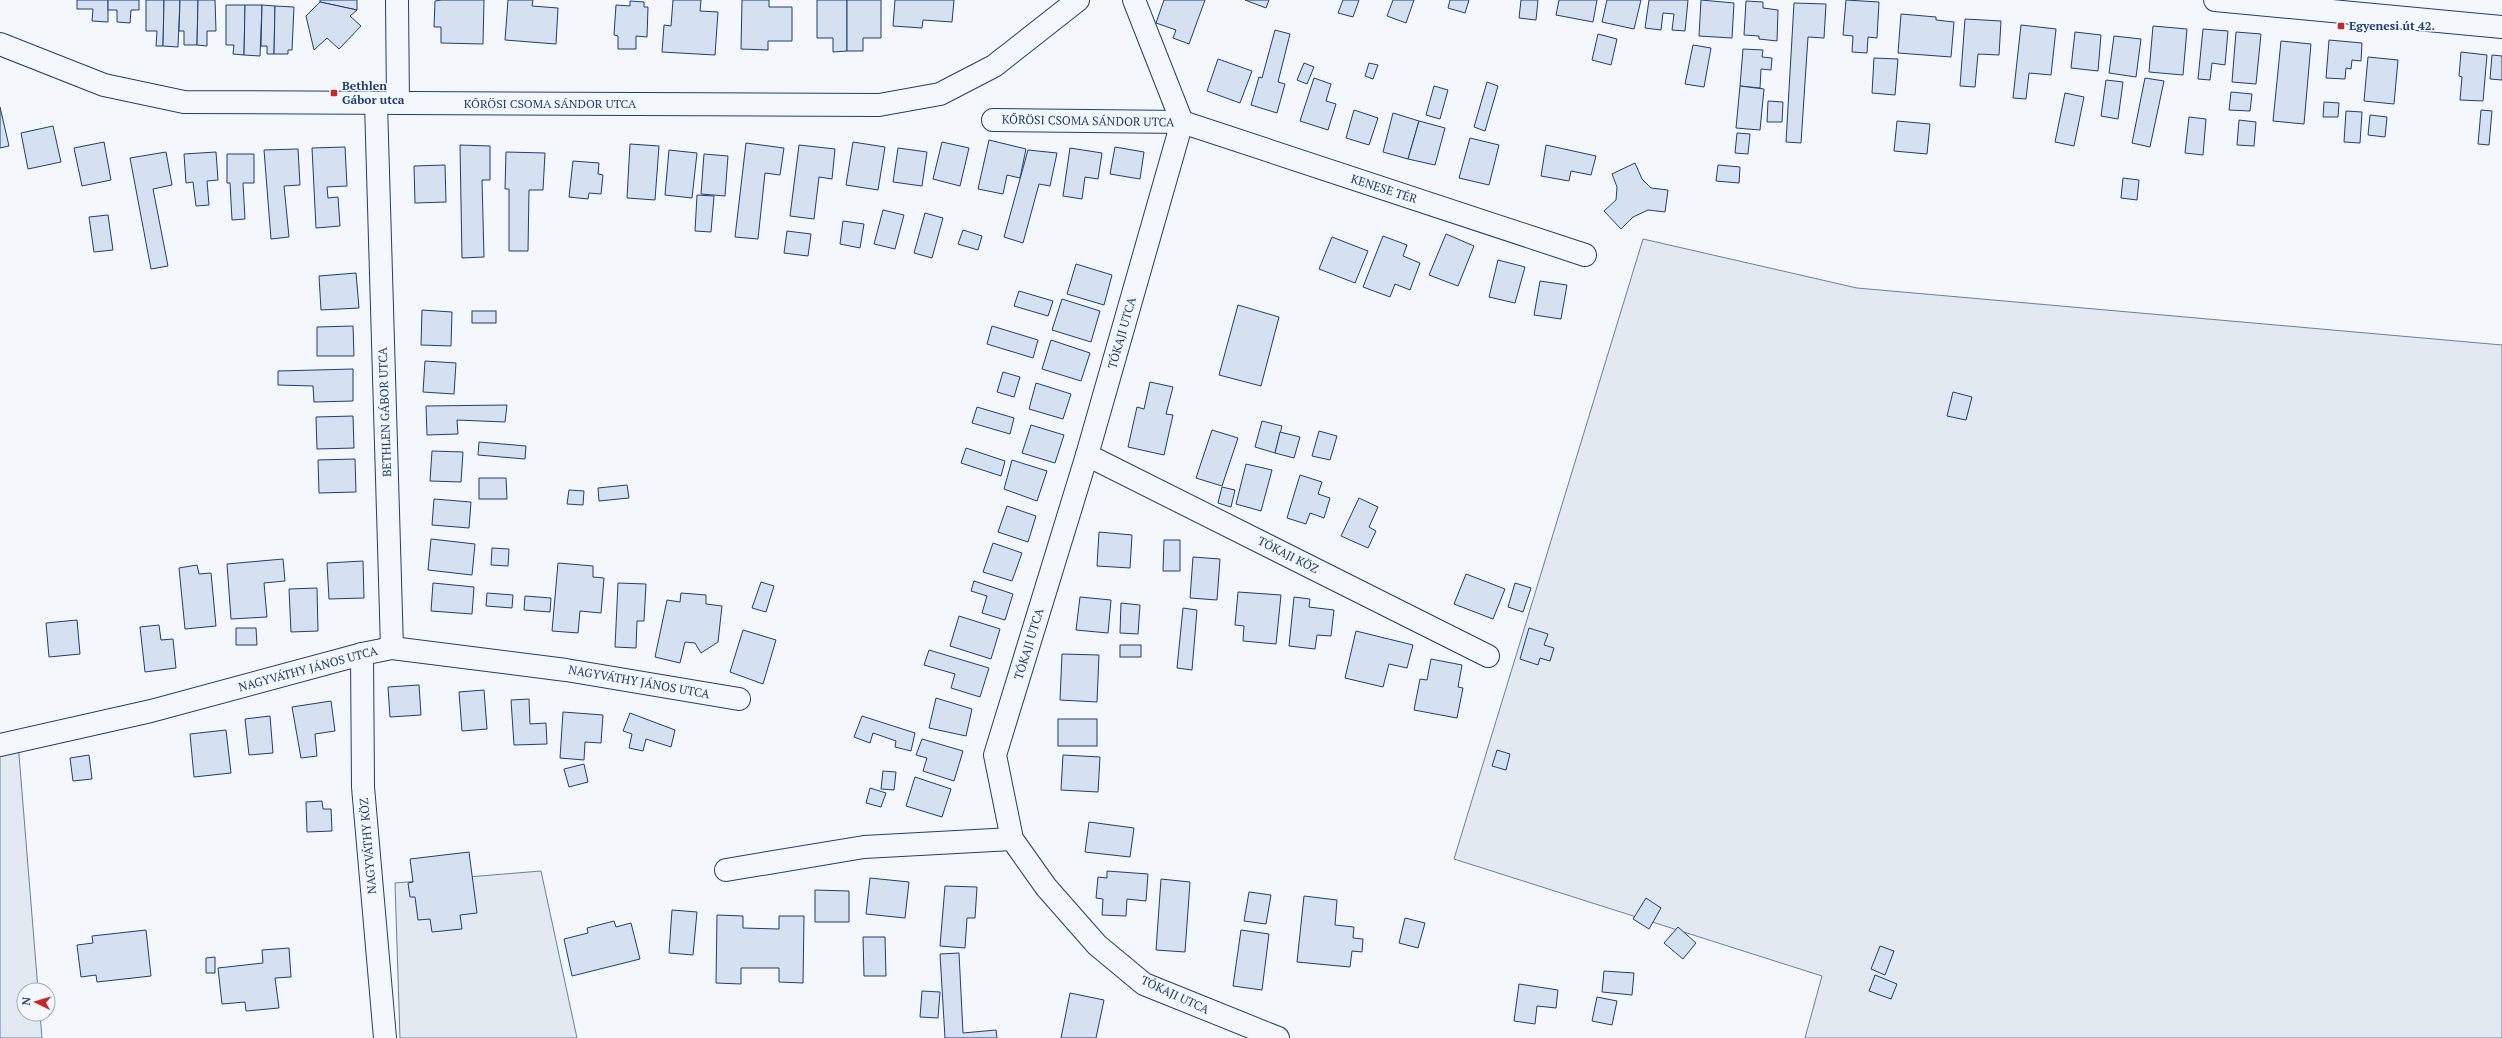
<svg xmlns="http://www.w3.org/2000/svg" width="2502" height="1038" viewBox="0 0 2502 1038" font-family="'PT Serif',serif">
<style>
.green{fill:#e3e9f0;stroke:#687fa3}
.building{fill:#d5e0f0;stroke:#1d3f73}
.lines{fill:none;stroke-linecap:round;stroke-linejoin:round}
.minor-casing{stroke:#1d3f73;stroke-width:24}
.minor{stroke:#f4f7fb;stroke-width:22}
.poi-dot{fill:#c62828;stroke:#f4f7fb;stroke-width:1.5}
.labels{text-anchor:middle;stroke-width:3;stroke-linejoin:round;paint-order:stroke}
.poi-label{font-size:12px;font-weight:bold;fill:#1d3f73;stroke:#f4f7fb;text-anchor:start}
.street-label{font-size:12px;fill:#1d3f73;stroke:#f4f7fb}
</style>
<rect width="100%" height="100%" fill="#f4f7fb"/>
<g class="green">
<polygon points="1643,239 1857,288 2502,345 2502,1038 1805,1038 1822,976 1454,859"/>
<polygon points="17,730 38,990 24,990 24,1014 40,1014 42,1038 0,1038 0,734"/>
<polygon points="541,871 577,1038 400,1038 395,883"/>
</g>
<g class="building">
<polygon points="77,0 108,0 108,22 92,21 93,9 77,9"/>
<polygon points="108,0 139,0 139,10 131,10 130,23 117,22 117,10 108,10"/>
<polygon points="146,0 164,0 163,46 156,46 157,31 146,31"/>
<polygon points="164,0 180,0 178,47 163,46"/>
<polygon points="180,0 198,0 197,45 184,45 184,31 179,31"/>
<polygon points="198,0 215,0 216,31 207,31 207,46 197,45"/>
<polygon points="320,0 357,0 357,10 320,2"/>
<polygon points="442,0 484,0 483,44 441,43 441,27 434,27 435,1"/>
<polygon points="508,0 533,0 532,6 558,8 556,44 505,40"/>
<polygon points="673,0 701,0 700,11 718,12 715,55 662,52 664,25 671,26"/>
<polygon points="742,0 769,0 769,7 792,7 792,41 768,41 768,50 741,49"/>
<polygon points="817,0 847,0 847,51 833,52 833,38 817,38"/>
<polygon points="847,0 881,0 881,38 863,38 863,51 847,51"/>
<polygon points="895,0 954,0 952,22 923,20 922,28 893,26"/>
<polygon points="1164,0 1205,0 1189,44 1173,38 1176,30 1156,23"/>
<polygon points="1245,0 1269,0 1266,8"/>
<polygon points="1343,0 1359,0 1353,17 1338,13"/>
<polygon points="1393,0 1414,0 1406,23 1387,16"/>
<polygon points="1450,0 1469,0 1465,13 1448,8"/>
<polygon points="1521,0 1538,0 1536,20 1519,18"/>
<polygon points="1559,0 1597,0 1593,22 1556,15"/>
<polygon points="1607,0 1641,0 1634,29 1602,22"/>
<polygon points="1649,0 1688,0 1685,31 1672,30 1674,14 1663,13 1661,30 1645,28"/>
<polygon points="1701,0 1734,3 1732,38 1699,36"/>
<polygon points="1846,0 1879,2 1877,38 1868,37 1867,53 1852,52 1853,36 1843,35"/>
<polygon points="630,1 644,2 644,7 648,7 647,37 636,36 636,49 618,49 618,36 614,35 616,5 630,6"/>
<polygon points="1746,1 1763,2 1763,8 1778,10 1777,41 1759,39 1759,36 1744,35"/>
<polygon points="320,2 357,10 350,16 361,26 339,49 327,38 314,50 306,16"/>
<polygon points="1794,3 1826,4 1824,38 1808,37 1801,143 1786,142"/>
<polygon points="226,5 245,5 244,55 233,54 234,45 226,45"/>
<polygon points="245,5 262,5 260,56 244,55"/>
<polygon points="262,5 275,6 274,54 267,54 267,46 261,46"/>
<polygon points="275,6 294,7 292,50 288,50 288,54 274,54"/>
<polygon points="1901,14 1936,17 1936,20 1954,22 1951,57 1898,53"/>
<polygon points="1965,19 2001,21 1999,55 1978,54 1975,87 1960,86"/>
<polygon points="2021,25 2056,29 2051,75 2029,73 2026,99 2013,98"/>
<polygon points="2153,26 2187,29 2183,75 2149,72"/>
<polygon points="2203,29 2228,31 2225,65 2212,63 2210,80 2198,79"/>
<polygon points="1275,30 1290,34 1278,82 1285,84 1277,113 1251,105 1259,77 1262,78"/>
<polygon points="2075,32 2101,35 2098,71 2071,68"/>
<polygon points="2236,32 2261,34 2256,84 2232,82"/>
<polygon points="1598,34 1617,39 1611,65 1592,60"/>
<polygon points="2114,36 2141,39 2136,77 2109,73"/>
<polygon points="2329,40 2362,43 2361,61 2352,60 2351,69 2346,68 2345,79 2326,78"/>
<polygon points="2281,41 2311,44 2304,124 2273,121"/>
<polygon points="1693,45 1711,48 1704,87 1685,84"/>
<polygon points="1743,49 1763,50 1762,57 1772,58 1771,70 1761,69 1760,88 1740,86"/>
<polygon points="2461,52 2487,55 2483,101 2460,100 2462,77 2459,76"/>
<polygon points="2492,55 2502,56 2502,80 2490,79"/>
<polygon points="2368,57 2398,60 2394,104 2364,101"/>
<polygon points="1874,58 1898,59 1895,95 1872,93"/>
<polygon points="1218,59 1252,71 1240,103 1207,91"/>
<polygon points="1304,63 1314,67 1307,84 1297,80"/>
<polygon points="1369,63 1378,65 1373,79 1365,76"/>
<polygon points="1314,78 1331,84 1326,101 1336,104 1328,130 1300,121"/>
<polygon points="2145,78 2164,81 2150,147 2132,143"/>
<polygon points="2106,80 2123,82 2118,119 2101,116"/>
<polygon points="1487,82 1498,86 1485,131 1474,127"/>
<polygon points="1434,86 1448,90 1440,119 1426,115"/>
<polygon points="1740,86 1764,89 1760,130 1736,128"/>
<polygon points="2231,92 2252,94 2250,111 2229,110"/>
<polygon points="2065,93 2084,97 2074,146 2055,142"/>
<polygon points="1768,101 1783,102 1782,122 1767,122"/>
<polygon points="2324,102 2339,103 2338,117 2323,117"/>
<polygon points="0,107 9,146 0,148"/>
<polygon points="1354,110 1378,118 1369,145 1346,138"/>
<polygon points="2481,110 2492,111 2489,145 2478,144"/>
<polygon points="2346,111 2362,112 2360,143 2344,142"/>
<polygon points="1393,113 1419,121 1408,159 1383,152"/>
<polygon points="2370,115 2387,117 2385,137 2368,135"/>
<polygon points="2189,117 2206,119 2203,155 2185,153"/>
<polygon points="2239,120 2256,122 2254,146 2237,145"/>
<polygon points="1419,121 1445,128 1435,165 1408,159"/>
<polygon points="1897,121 1930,124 1927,154 1894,151"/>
<polygon points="53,126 61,162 28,169 21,133"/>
<polygon points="1737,133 1750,134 1748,154 1735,153"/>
<polygon points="1470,138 1499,145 1489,185 1459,178"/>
<polygon points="989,140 1026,149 1020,178 1007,175 1003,194 978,189"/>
<polygon points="104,142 111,180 82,186 74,148"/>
<polygon points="853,142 885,147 878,190 846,185"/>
<polygon points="942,142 969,148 960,186 933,179"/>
<polygon points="746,143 784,148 780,175 765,173 758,239 735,237"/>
<polygon points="630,144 659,146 655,200 627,198"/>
<polygon points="460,145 490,146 490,180 482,180 484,257 462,258"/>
<polygon points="799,145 835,149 832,179 819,177 814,219 790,216"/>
<polygon points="1546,145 1596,156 1591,175 1571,171 1569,181 1541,176"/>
<polygon points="345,147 347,186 327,187 328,198 338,197 340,226 316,228 312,148"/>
<polygon points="1115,147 1144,152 1140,179 1110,174"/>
<polygon points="898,148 927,152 922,186 893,182"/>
<polygon points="1070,148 1102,153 1098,179 1085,177 1082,199 1063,196"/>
<polygon points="298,149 300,185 284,186 289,237 271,239 264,150"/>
<polygon points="669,150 697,153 692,198 665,195"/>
<polygon points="1028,150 1057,153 1050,186 1039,184 1023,243 1004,237"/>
<polygon points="166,152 172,185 153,189 168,266 151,269 130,158"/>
<polygon points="216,152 218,180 207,181 209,205 196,206 193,182 186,183 184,154"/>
<polygon points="506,152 545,153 543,190 529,190 528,251 509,251 509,189 505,189"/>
<polygon points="227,154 254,154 254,183 243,183 245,219 232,220 230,183 227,183"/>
<polygon points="704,154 728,156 725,196 701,194"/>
<polygon points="573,161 599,163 598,174 603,175 601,194 589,193 588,199 569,197"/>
<polygon points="1635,163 1642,179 1651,188 1668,190 1665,212 1648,210 1633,217 1621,229 1604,211 1616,200 1617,187 1612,174"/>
<polygon points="445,165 446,202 415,203 414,166"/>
<polygon points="1718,165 1740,167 1739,183 1716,181"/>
<polygon points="2123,178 2139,180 2137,200 2121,198"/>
<polygon points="697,195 714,196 711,232 695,231"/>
<polygon points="883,210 904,215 895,249 874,244"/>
<polygon points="925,213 943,218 932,258 914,253"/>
<polygon points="108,215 113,250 94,252 89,217"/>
<polygon points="843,221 864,224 860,248 840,244"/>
<polygon points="963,230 982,236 978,250 958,244"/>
<polygon points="787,231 811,234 808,256 784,253"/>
<polygon points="1446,234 1474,246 1458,286 1429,275"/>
<polygon points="1383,236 1407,245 1403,256 1420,263 1410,290 1395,284 1390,297 1363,287"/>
<polygon points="1332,237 1368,251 1355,283 1319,269"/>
<polygon points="1498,260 1525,267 1515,303 1489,297"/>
<polygon points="1076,264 1112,275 1104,305 1067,294"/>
<polygon points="356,273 359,308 321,310 319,276"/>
<polygon points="1540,281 1567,285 1561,319 1534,315"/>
<polygon points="1019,291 1053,301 1048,316 1014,306"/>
<polygon points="1062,299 1100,311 1091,342 1052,330"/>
<polygon points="1238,305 1279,317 1261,386 1219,375"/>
<polygon points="422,310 452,312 451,346 421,345"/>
<rect x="472" y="311" width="24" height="12"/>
<polygon points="353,326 354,356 317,356 317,327"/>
<polygon points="992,326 1038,340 1033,358 987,344"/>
<polygon points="1051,340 1090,353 1081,381 1042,369"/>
<polygon points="425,361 456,363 454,394 423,392"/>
<polygon points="353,369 353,401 314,402 313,386 278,385 278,371"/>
<polygon points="1003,372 1020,377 1014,397 997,392"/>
<polygon points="1150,382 1173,387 1166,414 1173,415 1164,455 1128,447 1137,407 1144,409"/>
<polygon points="1036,383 1071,394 1063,419 1029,409"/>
<polygon points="1953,392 1972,397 1966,420 1947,416"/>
<polygon points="507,405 505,422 457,420 458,434 427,435 426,406"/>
<polygon points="977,407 1014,418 1010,434 972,423"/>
<polygon points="353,416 354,448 317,449 316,417"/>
<polygon points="1262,421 1282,426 1275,453 1255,447"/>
<polygon points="1031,425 1064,435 1055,463 1022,453"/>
<polygon points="1212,430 1238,438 1222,486 1196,478"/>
<polygon points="1319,431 1337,436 1330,460 1312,456"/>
<polygon points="1280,432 1300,437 1294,458 1275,453"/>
<polygon points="479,442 526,446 525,459 478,455"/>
<polygon points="966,448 1005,461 1001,476 961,463"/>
<polygon points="432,451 463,452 461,482 430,481"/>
<polygon points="355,459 356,492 319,493 318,460"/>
<polygon points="1012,460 1047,471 1037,501 1004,489"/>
<polygon points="1246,464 1272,470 1261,511 1236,504"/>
<polygon points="1300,475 1322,482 1318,494 1330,498 1324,518 1310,513 1306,524 1287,518"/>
<polygon points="479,478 506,478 507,499 479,499"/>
<polygon points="627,485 629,498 599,501 598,488"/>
<polygon points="1222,487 1235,490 1231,507 1218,503"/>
<polygon points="569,490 584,491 583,505 567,504"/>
<polygon points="1359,498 1378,507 1369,527 1376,531 1368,548 1341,536"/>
<polygon points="434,499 471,502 469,528 432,525"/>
<polygon points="1007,506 1036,516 1028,542 998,532"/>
<polygon points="1099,532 1132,535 1130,568 1097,566"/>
<polygon points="431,539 475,544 472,575 428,570"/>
<polygon points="1164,540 1180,540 1180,571 1163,571"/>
<polygon points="993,543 1022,553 1012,581 983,572"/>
<polygon points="492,548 509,549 508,566 491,565"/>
<polygon points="1193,557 1220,559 1217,600 1190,598"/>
<polygon points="283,559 285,581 264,583 267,617 231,619 227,564"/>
<polygon points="363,561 364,598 329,599 327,563"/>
<polygon points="558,563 593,566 593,577 604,578 601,613 580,611 578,633 552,631"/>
<polygon points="197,565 199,574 211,573 216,626 185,629 179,568"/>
<polygon points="1466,574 1505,589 1493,619 1454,604"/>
<polygon points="974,581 1013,594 1005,620 982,613 987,596 971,591"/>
<polygon points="761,582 774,586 766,612 752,608"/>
<polygon points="433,583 474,587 472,614 431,611"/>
<polygon points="618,583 646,584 644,621 637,621 636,648 615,647"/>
<polygon points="1515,583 1531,588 1523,612 1508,607"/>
<polygon points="317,588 318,631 291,632 289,589"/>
<polygon points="1238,592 1281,595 1276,644 1243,641 1244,626 1235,625"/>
<polygon points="487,593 513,595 512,608 486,606"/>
<polygon points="681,593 706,595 706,604 722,606 718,642 701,653 695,643 685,642 680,663 655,657 667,600 680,602"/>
<polygon points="525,596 551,598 550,612 524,610"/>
<polygon points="1080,597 1111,600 1108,633 1076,630"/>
<polygon points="1294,597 1310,599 1309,607 1334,610 1331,636 1317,635 1315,649 1289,646"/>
<polygon points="1121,603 1140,605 1138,634 1120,633"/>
<polygon points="1183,608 1197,610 1192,670 1177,668"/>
<polygon points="959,616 1000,629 991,659 950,646"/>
<polygon points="77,620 80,654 49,657 46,623"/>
<polygon points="159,625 161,640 173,639 176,668 145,672 140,627"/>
<polygon points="236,628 256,628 257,645 236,645"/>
<polygon points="1529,628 1548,634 1544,645 1554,648 1550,661 1540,658 1538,665 1520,659"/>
<polygon points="743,630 776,640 763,684 730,672"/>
<polygon points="1356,631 1413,645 1407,668 1389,664 1383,687 1345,678"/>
<rect x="1120" y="645" width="21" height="12"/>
<polygon points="929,650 989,668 980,697 951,688 955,674 924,665"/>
<polygon points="1062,654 1099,655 1097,702 1060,700"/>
<polygon points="1431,659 1462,665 1458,687 1463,688 1457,718 1414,710 1420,679 1427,680"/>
<polygon points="419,685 421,715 390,717 388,687"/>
<polygon points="484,690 487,729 462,731 459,692"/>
<polygon points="936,698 972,709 966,736 929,728"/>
<polygon points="529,699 530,724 546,723 547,744 514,745 511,700"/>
<polygon points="331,701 335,731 315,734 317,756 301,758 292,707"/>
<polygon points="563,712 603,715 601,743 585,742 584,760 560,758"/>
<polygon points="630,713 675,730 671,747 646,739 643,751 629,748 632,734 623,731"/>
<polygon points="270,716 273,753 249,755 245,719"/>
<polygon points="862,716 915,733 911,751 895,747 896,741 873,733 870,743 854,737"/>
<rect x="1058" y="719" width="39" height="27"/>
<polygon points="226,730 231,773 194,777 190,734"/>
<polygon points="922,739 963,751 954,781 923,771 927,758 916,755"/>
<polygon points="1497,750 1510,754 1506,770 1492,766"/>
<polygon points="89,755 92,779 73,781 70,758"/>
<polygon points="1063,755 1100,757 1098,792 1061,790"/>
<polygon points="584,764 588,782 569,787 564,769"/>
<polygon points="883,771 896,772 894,790 881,789"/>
<polygon points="915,777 951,789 942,817 906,806"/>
<polygon points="870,788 886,793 881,807 866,803"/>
<polygon points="322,801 323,809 331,809 332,831 307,832 306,802"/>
<polygon points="1089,822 1134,828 1130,857 1085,852"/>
<polygon points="469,852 477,913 460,915 462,929 432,932 430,919 418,920 415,897 410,897 408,883 413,882 410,859"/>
<polygon points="1107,871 1148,874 1146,901 1127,899 1126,916 1102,915 1103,899 1096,898 1098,877 1107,878"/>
<polygon points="870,878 909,882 905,918 866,914"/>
<polygon points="1161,879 1190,882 1185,952 1156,950"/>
<polygon points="945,886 977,887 975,918 967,918 965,948 940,946"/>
<polygon points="815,890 849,891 849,922 815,922"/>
<polygon points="1249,892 1271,895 1266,924 1244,921"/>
<polygon points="1304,896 1337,900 1335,925 1354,927 1353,938 1363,939 1362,952 1352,951 1350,967 1297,962"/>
<polygon points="1646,898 1661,908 1649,929 1633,919"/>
<polygon points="672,910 697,912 693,955 669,953"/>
<polygon points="717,915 743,916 743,928 779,929 779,916 804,916 803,983 779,982 779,968 741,968 741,984 716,983"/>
<polygon points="1405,918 1425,923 1418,948 1399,943"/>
<polygon points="614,921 616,927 631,923 640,959 572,976 564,939 588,933 587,928"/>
<polygon points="1678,927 1696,943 1683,959 1664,943"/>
<polygon points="146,930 151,976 97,982 96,975 81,977 77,945 93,943 92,936"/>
<polygon points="1241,930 1269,934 1262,990 1233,986"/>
<polygon points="863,937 885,937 886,976 864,976"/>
<polygon points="1880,946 1894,951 1885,975 1871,969"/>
<polygon points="289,948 291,977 275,978 279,1008 246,1011 245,1002 222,1004 218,968 263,963 262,950"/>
<polygon points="959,953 963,1033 996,1030 997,1038 945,1038 940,954"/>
<polygon points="215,957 215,973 206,973 206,958"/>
<polygon points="1604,971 1634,973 1632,995 1602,992"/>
<polygon points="1875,975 1897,984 1891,999 1869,991"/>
<polygon points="1519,984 1558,990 1556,1008 1537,1006 1535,1024 1514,1021"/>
<polygon points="922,991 940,992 938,1018 920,1017"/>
<polygon points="1070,993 1104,1000 1096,1038 1061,1038"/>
<polygon points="1597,997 1617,1001 1612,1025 1592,1021"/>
</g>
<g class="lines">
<defs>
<g id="minor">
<polyline points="397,0 398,103"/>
<polyline points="1134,0 1182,122"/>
<polyline points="2215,0 2502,27"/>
<polyline points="0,44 104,85 184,102 879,105 940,94 994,66 1078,0"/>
<polyline points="376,104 392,648"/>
<polyline points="993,120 1182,122 1585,255"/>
<polyline points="1182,122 1087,455 995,755 1012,839 1046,887 1097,945 1144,984 1278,1038"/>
<polyline points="1087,455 1488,656"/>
<polyline points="362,654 363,787 385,1038"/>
<polyline points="0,745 151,711 362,654 392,648 566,670 739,699"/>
<polyline points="726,870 864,847 1012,839"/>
</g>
</defs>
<use href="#minor" class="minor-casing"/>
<use href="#minor" class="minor"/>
</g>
<g class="poi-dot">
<rect x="2337" y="22" width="8" height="8" rx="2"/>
<rect x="330" y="89" width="8" height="8" rx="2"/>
</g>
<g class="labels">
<g class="poi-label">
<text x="2349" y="30">Egyenesi út 42.</text>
<text x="342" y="90">Bethlen<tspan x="342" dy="14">Gábor utca</tspan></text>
</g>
<g class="street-label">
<text x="550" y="108">KŐRÖSI CSOMA SÁNDOR UTCA</text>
<text transform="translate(1088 121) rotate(1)" y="4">KŐRÖSI CSOMA SÁNDOR UTCA</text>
<text transform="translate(1384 189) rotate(18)" y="4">KENESE TÉR</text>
<text transform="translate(1122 333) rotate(-74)" y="4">TÓKAJI UTCA</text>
<text transform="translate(385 412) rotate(-92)" y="4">BETHLEN GÁBOR UTCA</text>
<text transform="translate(1288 555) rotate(27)" y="4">TÓKAJI KÖZ</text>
<text transform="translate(1029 644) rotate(-73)" y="4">TÓKAJI UTCA</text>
<text transform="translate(308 669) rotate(-15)" y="4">NAGYVÁTHY JÁNOS UTCA</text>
<text transform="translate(639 682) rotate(10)" y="4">NAGYVÁTHY JÁNOS UTCA</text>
<text transform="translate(368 846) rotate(-95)" y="4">NAGYVÁTHY KÖZ</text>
<text transform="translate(1175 995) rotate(25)" y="4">TÓKAJI UTCA</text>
</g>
</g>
<g transform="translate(36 1002) rotate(275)"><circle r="19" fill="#f4f7fb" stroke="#9eadc5"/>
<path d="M0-3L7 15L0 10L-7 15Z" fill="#c62828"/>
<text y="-6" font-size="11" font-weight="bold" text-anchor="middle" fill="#1d3f73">N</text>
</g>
</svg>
